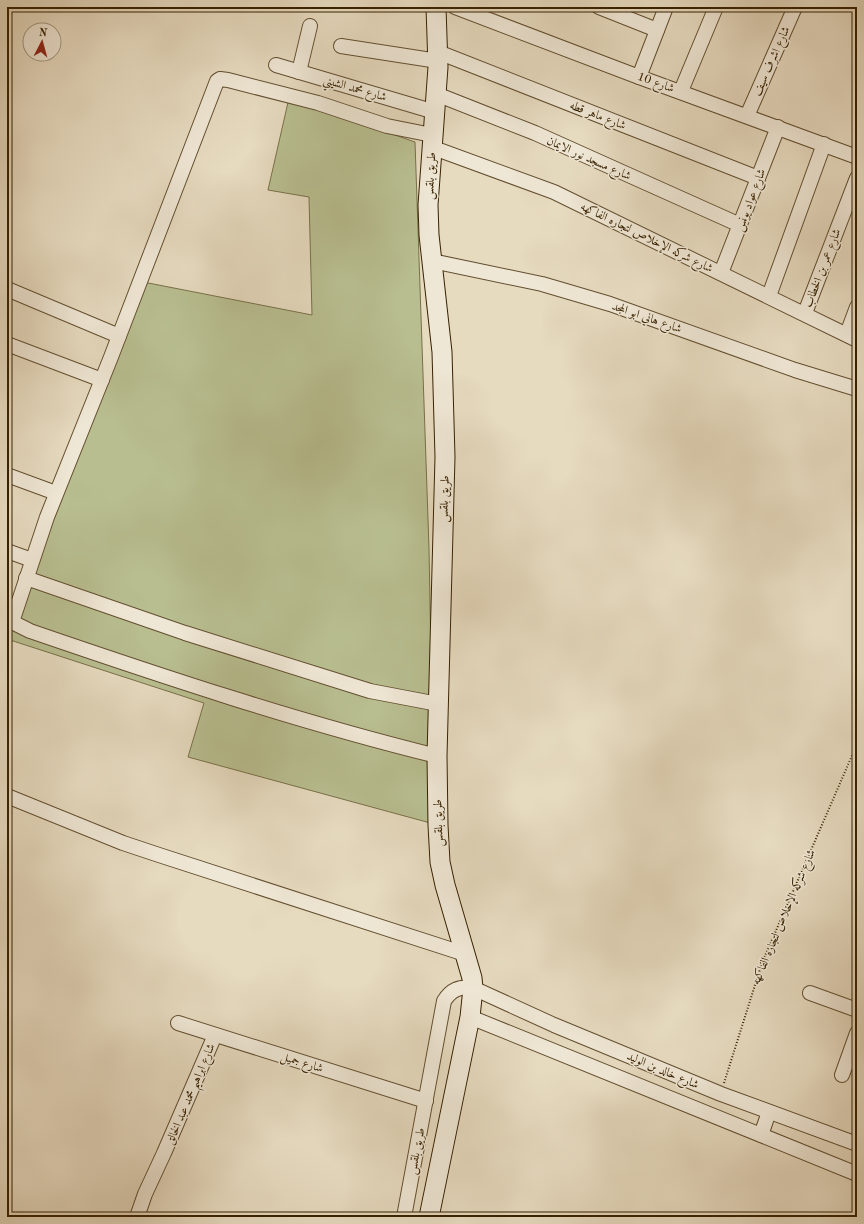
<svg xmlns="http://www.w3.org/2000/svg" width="864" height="1224" viewBox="0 0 864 1224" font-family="'Old Standard TT',Amiri,serif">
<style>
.green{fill:#b8be90;stroke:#787048}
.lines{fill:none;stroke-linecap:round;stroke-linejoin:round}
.street-casing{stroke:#634f30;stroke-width:16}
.secondary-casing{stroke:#372100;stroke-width:21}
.path{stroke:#372100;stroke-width:2;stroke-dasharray:1 2;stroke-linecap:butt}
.street{stroke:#efe7d5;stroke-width:14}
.secondary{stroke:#efe7d5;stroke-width:19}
.labels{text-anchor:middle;stroke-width:3;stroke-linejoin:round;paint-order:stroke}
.street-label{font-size:12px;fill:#372100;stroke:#efe7d5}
</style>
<rect width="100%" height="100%" fill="#e6dabf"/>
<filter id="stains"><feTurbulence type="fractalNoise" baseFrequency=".005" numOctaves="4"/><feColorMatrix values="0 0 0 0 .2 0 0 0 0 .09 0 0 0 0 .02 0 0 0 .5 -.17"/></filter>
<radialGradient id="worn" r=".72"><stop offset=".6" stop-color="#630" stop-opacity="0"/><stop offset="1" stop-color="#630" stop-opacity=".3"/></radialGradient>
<polygon class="green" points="289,98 415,142 429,548 434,824 188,757 204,703 7,639 138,281 312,315 309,197 268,190"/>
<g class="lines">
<defs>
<g id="street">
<polyline points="455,7 639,77 857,157"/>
<polyline points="599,7 657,30"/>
<polyline points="341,46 438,61"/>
<polyline points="438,52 758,178"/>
<polyline points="276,65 435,112"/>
<polyline points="299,72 310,26"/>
<polyline points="639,77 666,7"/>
<polyline points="681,91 716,7"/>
<polyline points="436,94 535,133 740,225"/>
<polyline points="747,116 795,7"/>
<path d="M432,135l-45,-9 -69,-23 -90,-23 -8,-1 -3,2 -106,276 -64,160 -35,105 18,9c134,46 269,91 407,125"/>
<polyline points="431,147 554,192 857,340"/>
<polyline points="432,261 542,284 610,304 795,370 857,389"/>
<polyline points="721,273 778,127"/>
<polyline points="7,289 119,336"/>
<polyline points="769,296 824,144"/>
<polyline points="805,313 857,178"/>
<polyline points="847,334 857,307"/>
<polyline points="7,344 102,380"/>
<polyline points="7,475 56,493"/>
<polyline points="7,551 32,560"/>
<polyline points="26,578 185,633 370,691 438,704"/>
<polyline points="7,796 123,843 159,855 465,954"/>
<polyline points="810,993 857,1010"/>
<polyline points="470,1017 857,1174"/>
<polyline points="178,1023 426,1101"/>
<polyline points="842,1075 857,1033"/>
<polyline points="761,1135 769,1112"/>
<polyline points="137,1217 145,1194 164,1153 215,1035"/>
<path d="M404,1217l40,-216c7,-11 15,-15 29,-13l81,37 167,69 136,50"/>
</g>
<polyline id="secondary" points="429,1217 470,1017 473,988 472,978 445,885 440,862 438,825 437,756 445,457 442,352 429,235 428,205 438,67 436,7"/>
</defs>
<use href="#street" class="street-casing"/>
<use href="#secondary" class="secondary-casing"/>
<polyline class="path" points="724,1083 762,963 857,744"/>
<use href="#street" class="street"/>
<use href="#secondary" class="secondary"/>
</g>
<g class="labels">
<g class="street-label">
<text transform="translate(771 61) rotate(-66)" y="4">شارع اشرف سيف</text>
<text transform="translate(656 82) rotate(20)" y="4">شارع 10</text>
<text transform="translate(355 88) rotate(16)" y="4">شارع محمد الشيني</text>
<text transform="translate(598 115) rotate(21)" y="4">شارع ماهر قطه</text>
<text transform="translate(589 158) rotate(24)" y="4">شارع مسجد نور الايمان</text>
<text transform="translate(430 176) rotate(-87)" y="4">طريق بلقس</text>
<text transform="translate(750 200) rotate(-69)" y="4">شارع عواد يونس</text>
<text transform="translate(647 237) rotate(26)" y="4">شارع شركه الإخلاص لتجاره الفاكهه</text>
<text transform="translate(822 268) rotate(-69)" y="4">شارع عمر بن الخطاب</text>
<text transform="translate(647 317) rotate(19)" y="4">شارع هاني ابو المجد</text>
<text transform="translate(444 499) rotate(-88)" y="4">طريق بلقس</text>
<text transform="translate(438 823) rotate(-92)" y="4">طريق بلقس</text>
<text transform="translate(783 917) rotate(-67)" y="4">شارع شركه الإخلاص لتجاره الفاكهه</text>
<text transform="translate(302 1062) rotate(17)" y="4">شارع جميل</text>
<text transform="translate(663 1070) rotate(23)" y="4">شارع خالد بن الوليد</text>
<text transform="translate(190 1094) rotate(-67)" y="4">شارع ابراهيم محمد عبد الخالق</text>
<text transform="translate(416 1151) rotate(-79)" y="4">طريق بلقس</text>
</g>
</g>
<rect width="864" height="1224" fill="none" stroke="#e6dabf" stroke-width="24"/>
<rect x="8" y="8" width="848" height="1208" fill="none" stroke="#372100" stroke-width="2"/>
<rect x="12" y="12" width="840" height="1200" fill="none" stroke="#372100"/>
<g transform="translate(42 42) rotate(6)"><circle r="19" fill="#efe7d5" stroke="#a59880"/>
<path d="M0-3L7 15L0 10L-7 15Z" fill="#8f2418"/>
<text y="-6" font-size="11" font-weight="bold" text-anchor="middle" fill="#372100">N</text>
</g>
<rect width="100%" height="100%" filter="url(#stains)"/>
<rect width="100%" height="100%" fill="url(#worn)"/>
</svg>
